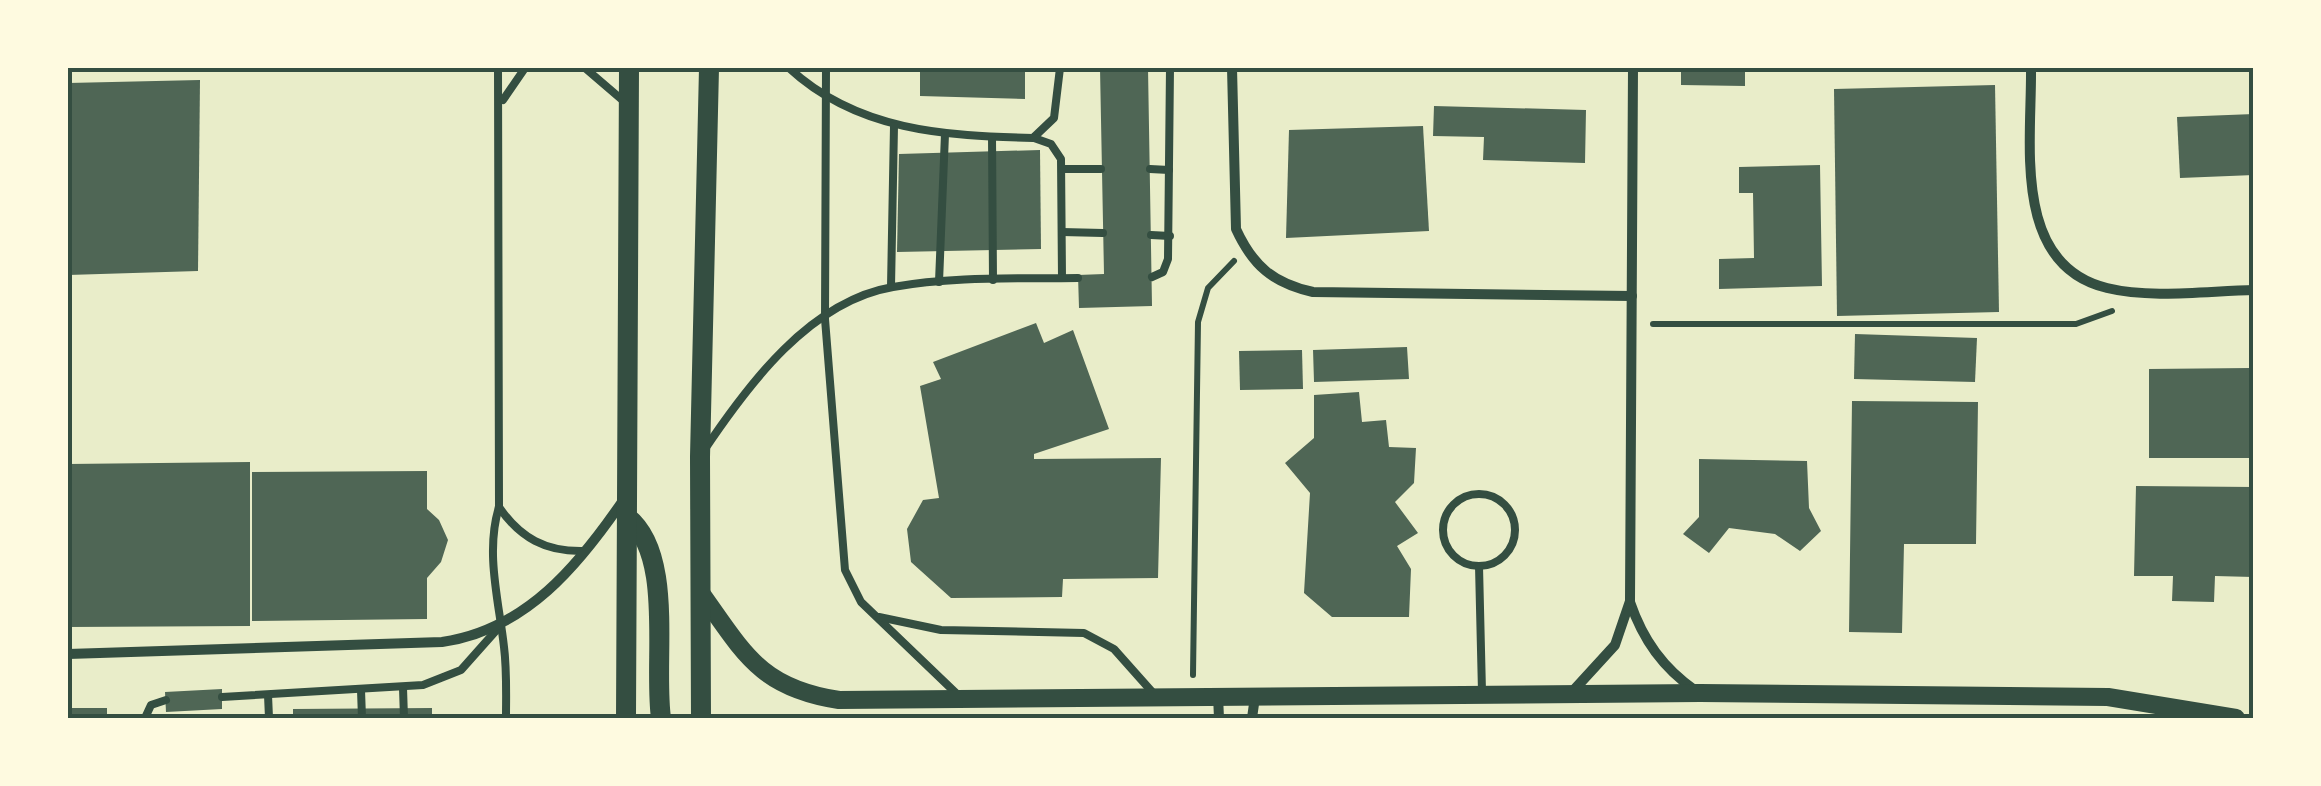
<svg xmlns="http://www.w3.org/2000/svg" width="2321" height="786" viewBox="0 0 2321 786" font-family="Helvetica,sans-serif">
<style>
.building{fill:#4f6655}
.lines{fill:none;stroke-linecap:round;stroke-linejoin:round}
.path{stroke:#344e41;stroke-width:6}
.service{stroke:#344e41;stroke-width:8}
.minor{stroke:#344e41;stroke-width:10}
.tertiary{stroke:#344e41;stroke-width:18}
.secondary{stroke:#344e41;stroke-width:20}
.neatline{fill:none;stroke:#344e41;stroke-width:4}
</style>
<rect width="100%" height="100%" fill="#e9edc9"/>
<g class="building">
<polygon points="920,68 1025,68 1025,99 920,96"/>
<polygon points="1100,68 1148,68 1152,306 1079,308 1078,275 1104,274"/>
<polygon points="1681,68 1745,68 1745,86 1681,85"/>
<polygon points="2174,68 2254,68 2254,72 2174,71"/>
<polygon points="200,80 198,271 68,275 68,83"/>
<polygon points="1995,85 1999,312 1837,316 1834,89"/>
<polygon points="1434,106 1586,110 1585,163 1483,160 1484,137 1433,136"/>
<polygon points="2254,114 2254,175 2180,178 2177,117"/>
<polygon points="1423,126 1429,231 1286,238 1289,130"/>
<polygon points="1040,150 1041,249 897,252 899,154"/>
<polygon points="1820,165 1822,286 1719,289 1719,259 1754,258 1753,193 1739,193 1739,167"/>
<polygon points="1036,323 1044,343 1073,330 1109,429 1034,454 1034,459 1161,458 1158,578 1063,579 1062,597 951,598 911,562 907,529 923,500 939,498 920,386 941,379 933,362"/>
<polygon points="1855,334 1977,338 1975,382 1854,379"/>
<polygon points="1407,347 1409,379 1314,382 1313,350"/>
<polygon points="1302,350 1303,389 1240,390 1239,351"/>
<polygon points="2250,368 2249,458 2149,458 2149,369"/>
<polygon points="1359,392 1362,422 1386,420 1389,447 1416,448 1414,483 1395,502 1418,533 1397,546 1411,569 1409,617 1332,617 1304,593 1310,493 1285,463 1314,438 1314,395"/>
<polygon points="1852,401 1978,402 1976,544 1904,544 1902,633 1849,632"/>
<polygon points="1699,459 1807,461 1809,508 1821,531 1800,551 1775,534 1729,528 1709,553 1683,534 1699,517"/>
<polygon points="250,462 250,626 68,627 68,464"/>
<polygon points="427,471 427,509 439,520 448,540 441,562 427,578 427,619 252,621 252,472"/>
<polygon points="2136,486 2254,487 2253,577 2215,576 2214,602 2172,601 2173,576 2134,576"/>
<polygon points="222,689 222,709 166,712 165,692"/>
<rect x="68" y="708" width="39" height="10"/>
<polygon points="432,708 432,718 293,718 293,709"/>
</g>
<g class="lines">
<g class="path">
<polyline points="1653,324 2076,324 2112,311"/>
<polyline points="1193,675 1198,322 1208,288 1234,261"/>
</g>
<g class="service">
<path d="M498,68l1,439c-14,45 0,95 5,140 3,24 2,48 2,71"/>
<polyline points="585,68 627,104"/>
<path d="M789,68c68,63 156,68 244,70l21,-20 6,-50"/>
<polyline points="826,68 825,319 845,570 861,602 959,696"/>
<polyline points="503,100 525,68"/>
<polyline points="992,137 993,280"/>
<polyline points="1034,138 1051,144 1061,159 1062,278"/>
<polyline points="1062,169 1101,169"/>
<polyline points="1150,169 1169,170"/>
<polyline points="1062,232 1103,233"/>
<polyline points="1151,235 1170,236"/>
<polyline points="1152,277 1163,272 1168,259 1170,68"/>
<polyline points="939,282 945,134"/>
<polyline points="891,287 894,126"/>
<path d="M705,449c43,-64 105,-148 188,-162 60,-11 124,-8 185,-9"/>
<circle cx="1479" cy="530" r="36"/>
<path d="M499,507c21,31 47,45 85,44"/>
<polyline points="1479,566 1482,692"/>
<polyline points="879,617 941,630 1084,633 1114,649 1154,694"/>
<polyline points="403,688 404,718"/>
<polyline points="361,690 362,718"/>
<polyline points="268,695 269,718"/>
<polyline points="222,697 423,685 461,670 501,625"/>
<polyline points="145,718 151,705 166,700"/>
</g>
<g class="minor">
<path d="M1232,68l4,161c17,37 37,54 77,63l319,4"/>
<path d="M2031,68c1,74 -20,197 76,220 45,11 100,3 147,2"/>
<path d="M1630,602c13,38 33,66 66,89"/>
<path d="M68,654l374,-12c84,-12 137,-77 182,-143"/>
<polyline points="1572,692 1615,645 1630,601 1633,68"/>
<polyline points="1218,696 1219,718"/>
<polyline points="1252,718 1255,697"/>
</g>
<path class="tertiary" d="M701,593c43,60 59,95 138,107l861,-7 408,4 128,21"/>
<g class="secondary">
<path d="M627,517c48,38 26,144 34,201"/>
<polyline points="626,718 629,68"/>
<polyline points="701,718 700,457 709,68"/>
</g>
</g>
<rect width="2321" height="786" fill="none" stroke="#fefae0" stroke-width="140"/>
<rect x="70" y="70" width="2181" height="646" class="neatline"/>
</svg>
